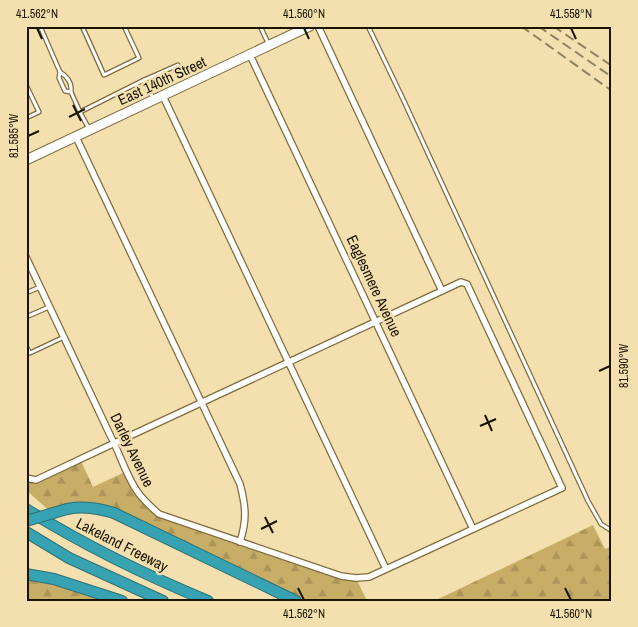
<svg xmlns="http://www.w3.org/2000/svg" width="638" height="627" viewBox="0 0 638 627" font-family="'Archivo Narrow',sans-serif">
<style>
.forest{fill:url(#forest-firs)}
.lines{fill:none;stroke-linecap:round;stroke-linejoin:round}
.lane-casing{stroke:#7f6d3f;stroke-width:5.5}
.street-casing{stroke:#7f6d3f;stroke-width:8}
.secondary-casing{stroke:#7f6d3f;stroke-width:11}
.highway-casing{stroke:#2d7175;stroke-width:12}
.lane{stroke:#fff;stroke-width:3}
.street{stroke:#fff;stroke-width:5.5}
.secondary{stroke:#fff;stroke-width:9}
.highway{stroke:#37a3b2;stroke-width:10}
.rail{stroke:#8f825f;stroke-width:2;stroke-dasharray:10 5;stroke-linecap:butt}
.highway-bridge-casing{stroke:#2d7175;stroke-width:12;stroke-linecap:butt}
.highway-bridge{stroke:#37a3b2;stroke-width:10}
.ticks{fill:none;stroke:#1b1403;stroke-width:2}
.labels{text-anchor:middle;stroke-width:5;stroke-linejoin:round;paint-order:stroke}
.street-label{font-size:15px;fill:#1b1403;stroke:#f3e0ae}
.neatline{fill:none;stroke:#1b1403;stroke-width:2}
.ticks-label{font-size:12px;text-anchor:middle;fill:#1b1403}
</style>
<defs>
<pattern id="forest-firs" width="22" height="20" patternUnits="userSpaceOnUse" patternTransform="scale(1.25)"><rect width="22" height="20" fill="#c8ad66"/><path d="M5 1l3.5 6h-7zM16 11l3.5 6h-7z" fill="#ab9457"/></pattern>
</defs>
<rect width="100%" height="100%" fill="#f3e0ae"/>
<g class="forest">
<polygon points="80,459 93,487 127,471 147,503 170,518 356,578 367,601 296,601 94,508 52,513 26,490 26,478 36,480"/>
<polygon points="593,525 605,549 612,546 612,601 434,601"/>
<polygon points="26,574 122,601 26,601"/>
</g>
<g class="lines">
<defs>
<g id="lane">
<polyline points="40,26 60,72"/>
<polyline points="82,26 104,75 139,58 124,26"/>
<polyline points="260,26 269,45"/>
<polyline points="368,26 403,99 588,501 601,524 612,531"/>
<path d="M60,72c8,5 12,12 11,20l-6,-1 -6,-13z"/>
<polyline points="144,80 178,65"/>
<polyline points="26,85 39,112 26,118"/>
<polyline points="71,92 80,112"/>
<polyline points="89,129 80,112 144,80 153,98"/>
<polyline points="26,293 40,287"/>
<polyline points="26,317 49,307"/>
<polyline points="26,346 30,353 64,337"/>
</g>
<g id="street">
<polyline points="318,26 442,291"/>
<polyline points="250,55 473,529"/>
<polyline points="163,96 386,569"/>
<path d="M76,137l164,347c6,23 7,36 0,58"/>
<path d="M26,257l85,180c9,17 15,38 26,54 6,9 14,16 22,23l182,62 15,2 13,-1 193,-89 -95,-204 -6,-2c-113,52 -226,105 -340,158l-85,40 -10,-2"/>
</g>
<polyline id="secondary" points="26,160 310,26"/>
<g id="highway">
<path d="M26,509c58,36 119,66 182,92"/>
<path d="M67,509c17,-3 30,-1 47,4l182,88"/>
<polyline points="26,532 69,558 163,601"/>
<polyline points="26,574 54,579 122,601"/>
</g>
</defs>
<use href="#lane" class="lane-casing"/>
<use href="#street" class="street-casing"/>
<use href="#secondary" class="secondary-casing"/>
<use href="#highway" class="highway-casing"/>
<use href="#lane" class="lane"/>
<use href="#street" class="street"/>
<use href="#secondary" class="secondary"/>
<use href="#highway" class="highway"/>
<g class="rail">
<polyline points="521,26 612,91"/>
<polyline points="538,26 612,77"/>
<polyline points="553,26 612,66"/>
</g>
<defs>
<polyline id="highway-bridge" points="26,521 67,509"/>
</defs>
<use href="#highway-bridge" class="highway-bridge-casing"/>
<use href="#highway-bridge" class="highway-bridge"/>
</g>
<path class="ticks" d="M37,28l5,11M304,28l5,11M571,28l5,11M73,105l8,16M69,117l16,-8M28,136l11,-5M599,371l11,-5M485,415l7,16M480,426l16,-7M265,517l8,16M261,529l16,-8M298,588l6,12M565,588l6,12"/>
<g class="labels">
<g class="street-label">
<text transform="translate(162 81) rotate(-25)" y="5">East 140th Street</text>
<text transform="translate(374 286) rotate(65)" y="5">Eaglesmere Avenue</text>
<text transform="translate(132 450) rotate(64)" y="5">Darley Avenue</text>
<text transform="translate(122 545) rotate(27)" y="5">Lakeland Freeway</text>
</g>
</g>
<rect width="638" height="627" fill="none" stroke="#f3e0ae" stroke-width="55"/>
<rect x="28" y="28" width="582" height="572" class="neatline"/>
<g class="ticks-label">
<text x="37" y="18">41.562°N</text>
<text x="304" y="18">41.560°N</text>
<text x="571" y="18">41.558°N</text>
<text transform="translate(14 136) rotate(-90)" y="4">81.585°W</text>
<text transform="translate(624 366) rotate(-90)" y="4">81.590°W</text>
<text x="304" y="618">41.562°N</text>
<text x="571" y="618">41.560°N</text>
</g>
</svg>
